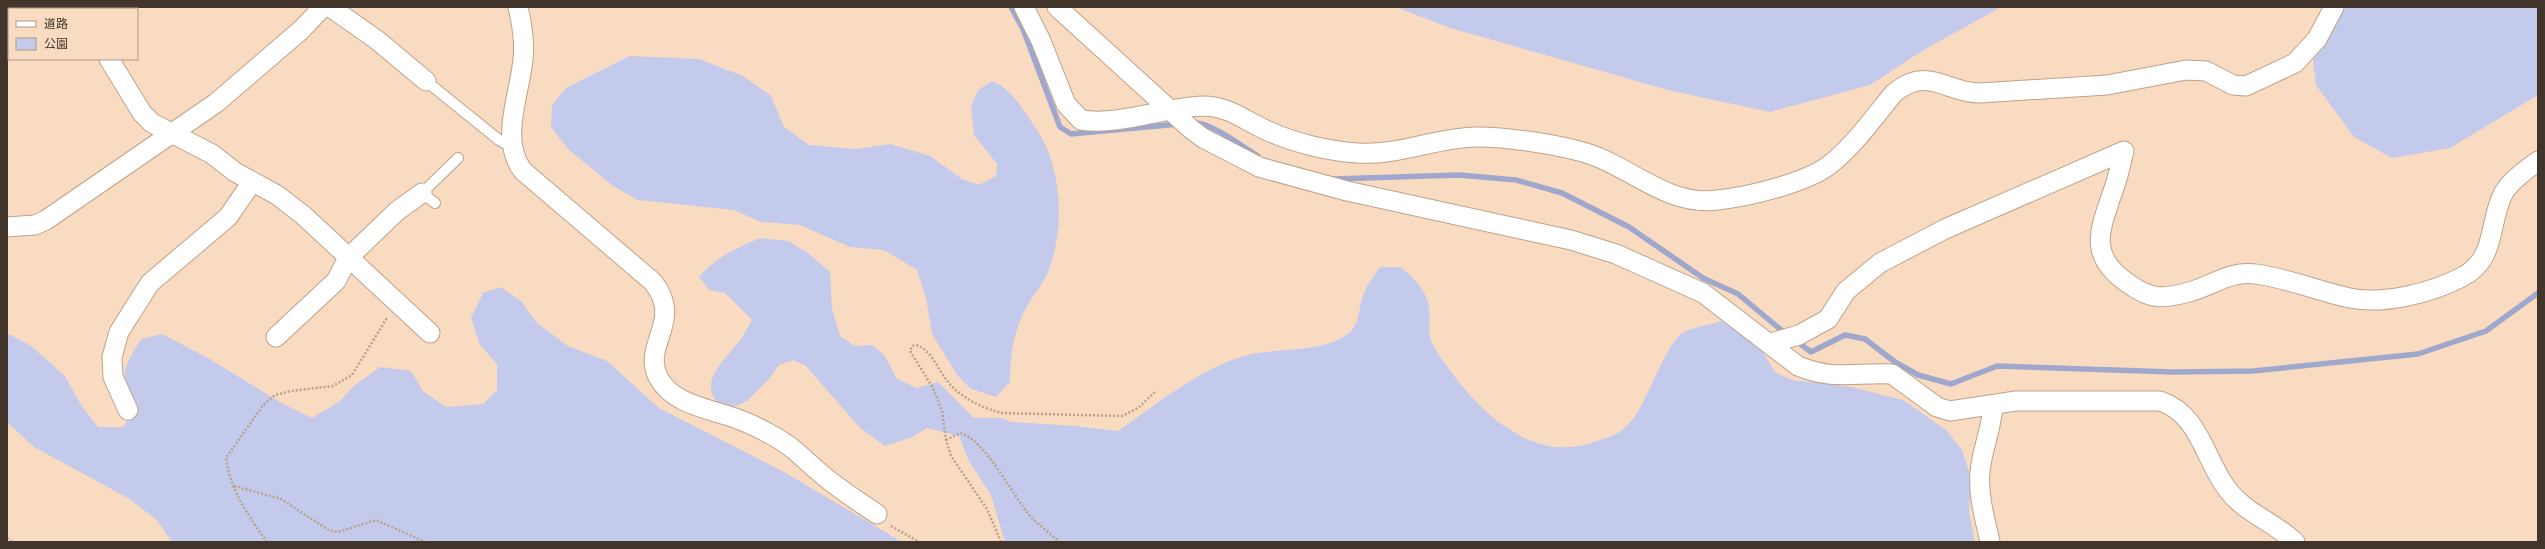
<svg xmlns="http://www.w3.org/2000/svg" width="2545" height="549" viewBox="0 0 2545 549" font-family="'Golos Text','Noto Sans JP',sans-serif">
<style>
.green{fill:#c4caec}
.lines{fill:none;stroke-linecap:round;stroke-linejoin:round}
.stream{stroke:#a0a7cd;stroke-width:5.5}
.lane-casing{stroke:#bfa28a;stroke-width:12}
.street-casing{stroke:#bfa28a;stroke-width:21}
.path{stroke:#b9a18c;stroke-width:2.5;stroke-dasharray:2 2;stroke-linecap:butt}
.lane{stroke:#fff;stroke-width:10}
.street{stroke:#fff;stroke-width:19}
</style>
<rect width="100%" height="100%" fill="#f9dbc1"/>
<g class="green">
<polygon points="1396,7 2001,7 1922,51 1870,85 1770,112 1668,90 1450,28"/>
<polygon points="2322,7 2538,7 2538,95 2450,148 2392,158 2354,137 2316,85 2310,35"/>
<path d="M630,56l69,3 44,17 28,20 13,31 25,18 48,4 33,-5 40,12 32,23 17,6 17,-9 1,-12 -23,-29 -3,-28 7,-17 14,-9c21,9 27,24 41,43 29,39 33,102 15,148 -6,15 -19,27 -25,42 -10,23 -13,42 -13,68l-14,15 -25,-8 -14,-14 -25,-41 -6,-36 -9,-28 -33,-20 -34,-3 -50,-22 -39,-3 -27,-12 -96,-10 -25,-14 -45,-37 -17,-22 1,-22 14,-17z"/>
<path d="M760,238l28,3 20,12 22,19 2,37 8,27 15,10 17,-1 13,11 12,23 20,9 21,-6 36,36h27l11,4 63,4 43,5c41,-28 81,-63 130,-76 32,-8 71,-1 100,-21 13,-10 10,-28 16,-41 3,-9 11,-18 16,-26h21c10,9 21,19 26,32 6,14 -2,35 7,48 33,52 91,120 160,95 18,-6 26,-7 38,-22 16,-18 33,-77 52,-88 10,-5 26,-7 37,-11l36,22 18,29 17,8 60,7 51,13 43,30 16,20 9,28 -2,34 6,30h-970l-14,-47 -22,-34 -10,-25 -32,-8 -17,10 -25,8 -25,-18 -54,-62 -13,-6 -14,5 -10,14 -22,22 -21,9c-34,-24 -2,-49 15,-71 4,-5 7,-13 11,-19l-27,-27 -16,-3 -10,-13c14,-18 39,-30 61,-39z"/>
<path d="M500,287l21,14 16,22 31,23 39,15 52,47 125,64 118,70h-730l-15,-22 -29,-22 -94,-51 -27,-25v-89l24,13 34,30 16,29 17,22h26l11,-25c-19,-26 -9,-38 6,-63l21,-5 46,24 75,46 29,14 27,-16 16,-17 25,-18 31,4 12,20 23,16 37,-3 14,-14v-26l-17,-19 -9,-27 12,-25z"/>
</g>
<g class="lines">
<g class="stream">
<polyline points="1011,7 1023,29 1060,127 1071,134 1179,124"/>
<path d="M1190,123c19,-3 51,23 68,33"/>
<polyline points="1333,179 1459,175 1516,180 1562,193 1629,227 1703,278 1738,294 1786,334"/>
<polyline points="1795,340 1811,352 1845,335 1865,339 1895,362 1918,375 1951,384 1997,366 2173,372 2253,371 2418,354 2486,331 2538,293"/>
</g>
<defs>
<g id="lane">
<polyline points="426,81 499,140 513,148"/>
<polyline points="435,203 422,193 458,158"/>
</g>
<g id="street">
<polyline points="88,7 89,9"/>
<polyline points="330,7 377,40 426,81"/>
<path d="M518,7c4,17 7,34 5,52 -3,35 -24,81 0,112l130,111c31,39 -11,62 5,95 15,29 55,32 82,43 14,5 41,19 53,29 12,10 24,22 37,32 15,12 31,22 47,33"/>
<path d="M1024,7l17,34 25,63 15,16c40,6 82,-13 122,-14 26,0 42,15 65,25 26,12 60,20 89,22 40,3 78,-15 118,-16 26,-1 78,7 104,14 49,12 86,56 138,49 31,-3 94,-18 116,-38 23,-19 42,-46 61,-69 34,-28 52,0 86,0l127,-8 79,-15 20,1 27,14 13,1 49,-23 22,-24 17,-32"/>
<path d="M1057,7l134,122 12,9 56,29 88,24 224,49 45,14 87,39 95,73c36,15 58,6 94,8l45,33 13,4 66,-10h144c40,13 45,60 68,89 17,23 46,32 67,52"/>
<polyline points="109,59 142,113 152,123 212,154 235,172 277,195 303,215 430,333"/>
<polyline points="7,227 35,225 46,220 216,103 301,30 323,7"/>
<polyline points="276,337 336,281 348,258 397,211 422,193"/>
<path d="M1771,343l28,-8 29,-16 18,-28 34,-28 65,-34 179,-78c-3,11 -5,23 -9,34 -13,41 -31,69 14,99 22,16 35,15 60,8 23,-6 42,-22 67,-18 35,5 61,17 94,24 34,7 81,-5 112,-21 35,-18 26,-53 41,-83 6,-12 24,-25 35,-33"/>
<polyline points="128,410 113,377 112,357 119,332 150,283 228,217 252,182"/>
<path d="M1990,542c-5,-23 -12,-46 -10,-70 2,-23 12,-44 13,-67"/>
</g>
</defs>
<use href="#lane" class="lane-casing"/>
<use href="#street" class="street-casing"/>
<g class="path">
<path d="M946,440l14,-7c25,6 53,63 70,83 9,9 20,18 30,26"/>
<polyline points="234,486 281,499 330,531 338,532 376,520 425,542"/>
<polyline points="891,526 919,542"/>
<polyline points="7,538 12,542"/>
<path d="M267,542c-18,-25 -37,-52 -41,-84l37,-53 12,-10 16,-4 42,-5 19,-11 35,-57"/>
<path d="M1001,542l-14,-33 -36,-53 -5,-16 -4,-29 -9,-23 -23,-37 2,-5 4,-1c15,4 22,25 32,37 13,16 34,26 54,31l120,3 16,-8 17,-16"/>
</g>
<use href="#lane" class="lane"/>
<use href="#street" class="street"/>
</g>
<rect width="2545" height="549" fill="none" stroke="#41352b" stroke-width="16"/>
<rect x="8" y="8" width="130" height="52" fill="#f9dbc1" stroke="#af9985"/>
<rect x="16" y="21" width="20" height="6" fill="#ffffff" stroke="#af9985"/>
<text x="44" y="28" font-size="12" fill="#41352b">道路</text>
<rect x="16" y="38" width="20" height="12" fill="#c4caec" stroke="#af9985"/>
<text x="44" y="48" font-size="12" fill="#41352b">公園</text>
</svg>
